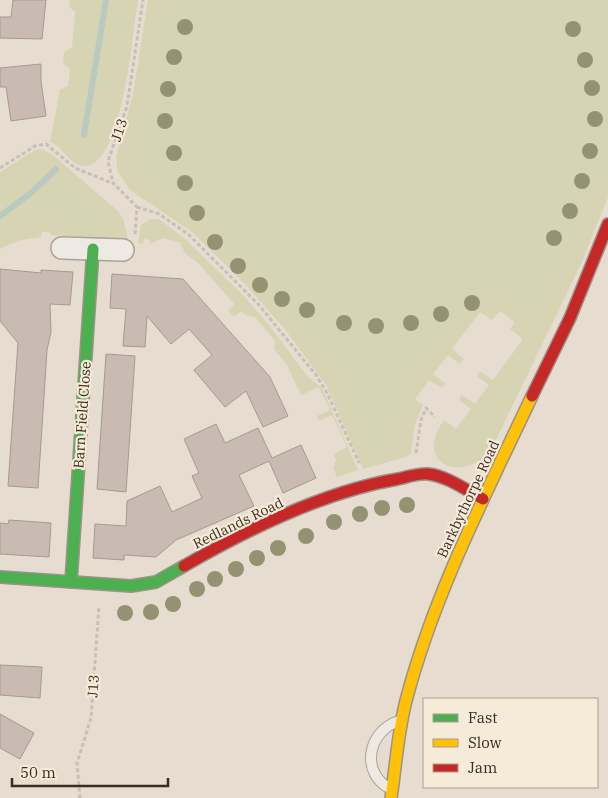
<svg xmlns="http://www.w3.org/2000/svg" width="608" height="798" viewBox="0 0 608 798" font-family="'IBM Plex Serif',serif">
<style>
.green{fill:#d7d4b3}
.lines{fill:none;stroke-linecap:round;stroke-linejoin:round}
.stream{stroke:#bbcac0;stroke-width:6}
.building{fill:#c9bbb1;stroke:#a6998f}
.lane-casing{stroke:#aba399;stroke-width:12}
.street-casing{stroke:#aba399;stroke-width:24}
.fast-casing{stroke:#9b9288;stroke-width:14}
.slow-casing{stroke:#9b9288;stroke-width:14}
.jam-casing{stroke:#9b9288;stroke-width:14}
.path{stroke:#c7c0b9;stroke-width:3;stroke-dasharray:4 2.5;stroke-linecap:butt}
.lane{stroke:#eee9e2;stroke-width:10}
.street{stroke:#eee9e2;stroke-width:21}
.fast{stroke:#4caf50;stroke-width:11}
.slow{stroke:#ffc107;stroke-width:11}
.jam{stroke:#c62828;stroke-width:11}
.tree{fill:#939373}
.labels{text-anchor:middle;stroke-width:4.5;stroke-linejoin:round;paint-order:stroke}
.street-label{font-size:14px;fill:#3b2b20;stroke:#f6ead8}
</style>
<rect width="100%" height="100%" fill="#e6ddd0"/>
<g class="green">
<path d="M70,0h68c-5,28 -15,170 -55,166 -13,-1 -21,-20 -33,-24l10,-52 8,-4 2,-17 -7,-6 1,-11 8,-5 3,-35 -6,-5z"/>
<path d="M148,0h460v197l-27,67 -89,184c-31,39 -79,14 -48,-28l12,9 15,-20 -12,-9 3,-5 13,9 14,-19 -12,-9 3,-5 13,9 30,-41 -13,-10 5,-7 -15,-11 -8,9 -12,-8 -28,37 12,10 -4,5 -12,-9 -15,19 13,10 -4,4 -13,-8 -14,19 8,6 -8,19 -4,29 -5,4 -43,12 -37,-84 -43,-58 -39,-44 -52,-51 -62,-42 -12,-18 -2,-15 17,-63z"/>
<polygon points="42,149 53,155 118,211 124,220 128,240 51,235 50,232 42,232 41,237 20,240 0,249 0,172 35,150"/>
<polygon points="150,219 159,219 184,238 242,294 269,325 308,377 322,388 358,470 337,477 333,468 336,460 334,454 347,447 332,415 319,421 317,416 330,410 319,387 301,395 287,365 274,349 275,341 255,317 245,315 241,311 234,317 228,310 234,304 198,263 186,254 179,242 163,238 150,244 150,240 144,239 143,244 138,243 141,225"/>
</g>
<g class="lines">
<g class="stream">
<polyline points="84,135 106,0"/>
<polyline points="0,216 31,193 56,169"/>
</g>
</g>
<g class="building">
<polygon points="13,0 46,0 42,39 0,38 0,17 11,17"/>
<polygon points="41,64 41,82 46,116 11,121 6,87 0,87 0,68"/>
<polygon points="0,269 41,273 41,270 73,272 70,305 50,304 51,332 47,350 38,488 8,486 18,343 0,321"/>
<polygon points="112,274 183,279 270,377 288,416 263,427 246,391 225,407 194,370 212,355 189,329 171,344 147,316 145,347 123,346 126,309 110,308"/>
<polygon points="106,354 135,356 126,492 97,489"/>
<polygon points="216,424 225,443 258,428 272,458 301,445 316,478 283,493 269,461 239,475 254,506 176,540 156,557 124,555 124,560 93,558 95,524 126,526 127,501 160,486 172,512 202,498 192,476 199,473 184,439"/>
<polygon points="9,520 51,523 49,557 0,554 0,523 8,524"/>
<polygon points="0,665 42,667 40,698 0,695"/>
<polygon points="0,714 34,733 20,759 0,748"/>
</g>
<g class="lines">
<defs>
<path id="lane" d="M391,789c-31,-15 -24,-58 8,-68"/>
<polyline id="street" points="62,248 123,250"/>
<g id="fast">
<polyline points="0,577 131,586 156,582 184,566"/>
<polyline points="71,582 93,249"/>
</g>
<path id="slow" d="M391,798c5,-33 7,-69 16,-101 28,-105 79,-203 125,-301"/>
<g id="jam">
<polyline points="532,396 570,318 608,224"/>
<path d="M184,566c64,-37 142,-75 214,-87 9,-2 21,-6 30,-5 19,2 38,16 55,25"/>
</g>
</defs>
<use href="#lane" class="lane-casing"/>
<use href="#street" class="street-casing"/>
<use href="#fast" class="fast-casing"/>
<use href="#slow" class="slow-casing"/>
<use href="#jam" class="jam-casing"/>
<g class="path">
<polyline points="0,168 35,146 46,144 75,168 112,183"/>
<polyline points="137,207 159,214 188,234 259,305 316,375 327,393 359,463"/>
<polyline points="135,234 137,207 113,183 108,161 127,106 143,0"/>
<polyline points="416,453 421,420 426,408 435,417"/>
<polyline points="80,798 77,763 91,718 99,606"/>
</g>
<use href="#lane" class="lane"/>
<use href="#street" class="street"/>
<use href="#fast" class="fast"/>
<use href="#slow" class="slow"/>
<use href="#jam" class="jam"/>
</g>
<g class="tree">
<circle cx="185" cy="27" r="8"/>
<circle cx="573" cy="29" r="8"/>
<circle cx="174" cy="57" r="8"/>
<circle cx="585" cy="60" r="8"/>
<circle cx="592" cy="88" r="8"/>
<circle cx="168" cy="89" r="8"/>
<circle cx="595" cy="119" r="8"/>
<circle cx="165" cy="121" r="8"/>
<circle cx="590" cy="151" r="8"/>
<circle cx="174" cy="153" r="8"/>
<circle cx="582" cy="181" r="8"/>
<circle cx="185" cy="183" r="8"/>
<circle cx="570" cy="211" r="8"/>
<circle cx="197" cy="213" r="8"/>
<circle cx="554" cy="238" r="8"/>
<circle cx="215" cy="242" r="8"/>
<circle cx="238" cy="266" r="8"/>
<circle cx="260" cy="285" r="8"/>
<circle cx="282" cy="299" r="8"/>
<circle cx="472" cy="303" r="8"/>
<circle cx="307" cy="310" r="8"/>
<circle cx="441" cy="314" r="8"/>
<circle cx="344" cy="323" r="8"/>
<circle cx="411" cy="323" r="8"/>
<circle cx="376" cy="326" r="8"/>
<circle cx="407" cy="505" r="8"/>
<circle cx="382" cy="508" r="8"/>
<circle cx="360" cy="514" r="8"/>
<circle cx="334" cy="522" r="8"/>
<circle cx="306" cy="536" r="8"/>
<circle cx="278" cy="548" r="8"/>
<circle cx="257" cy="558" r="8"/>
<circle cx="236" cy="569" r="8"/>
<circle cx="215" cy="579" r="8"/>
<circle cx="197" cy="589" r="8"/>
<circle cx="173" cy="604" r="8"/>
<circle cx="151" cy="612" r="8"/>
<circle cx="125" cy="613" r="8"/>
</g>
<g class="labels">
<g class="street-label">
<text transform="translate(119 130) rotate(-71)" y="5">J13</text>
<text transform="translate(82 415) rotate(-86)" y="5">Barn Field Close</text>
<text transform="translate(468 499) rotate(-65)" y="5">Barkbythorpe Road</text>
<text transform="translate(238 523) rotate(-26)" y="5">Redlands Road</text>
<text transform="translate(93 686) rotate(-86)" y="5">J13</text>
</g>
</g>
<rect x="423" y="698" width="175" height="90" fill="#f6ead8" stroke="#ab9e8e"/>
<rect x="433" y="714" width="25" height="8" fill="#4caf50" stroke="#ab9e8e"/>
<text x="468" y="723" font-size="15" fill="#3b2b20">Fast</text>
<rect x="433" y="739" width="25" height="8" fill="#ffc107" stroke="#ab9e8e"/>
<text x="468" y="748" font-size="15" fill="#3b2b20">Slow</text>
<rect x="433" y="764" width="25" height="8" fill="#c62828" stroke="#ab9e8e"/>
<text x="468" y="773" font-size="15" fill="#3b2b20">Jam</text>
<path d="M12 778v8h156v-8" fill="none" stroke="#3b2b20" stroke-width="2.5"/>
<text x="20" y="778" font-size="15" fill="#3b2b20" stroke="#f6ead8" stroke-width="4" paint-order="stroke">50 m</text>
</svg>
